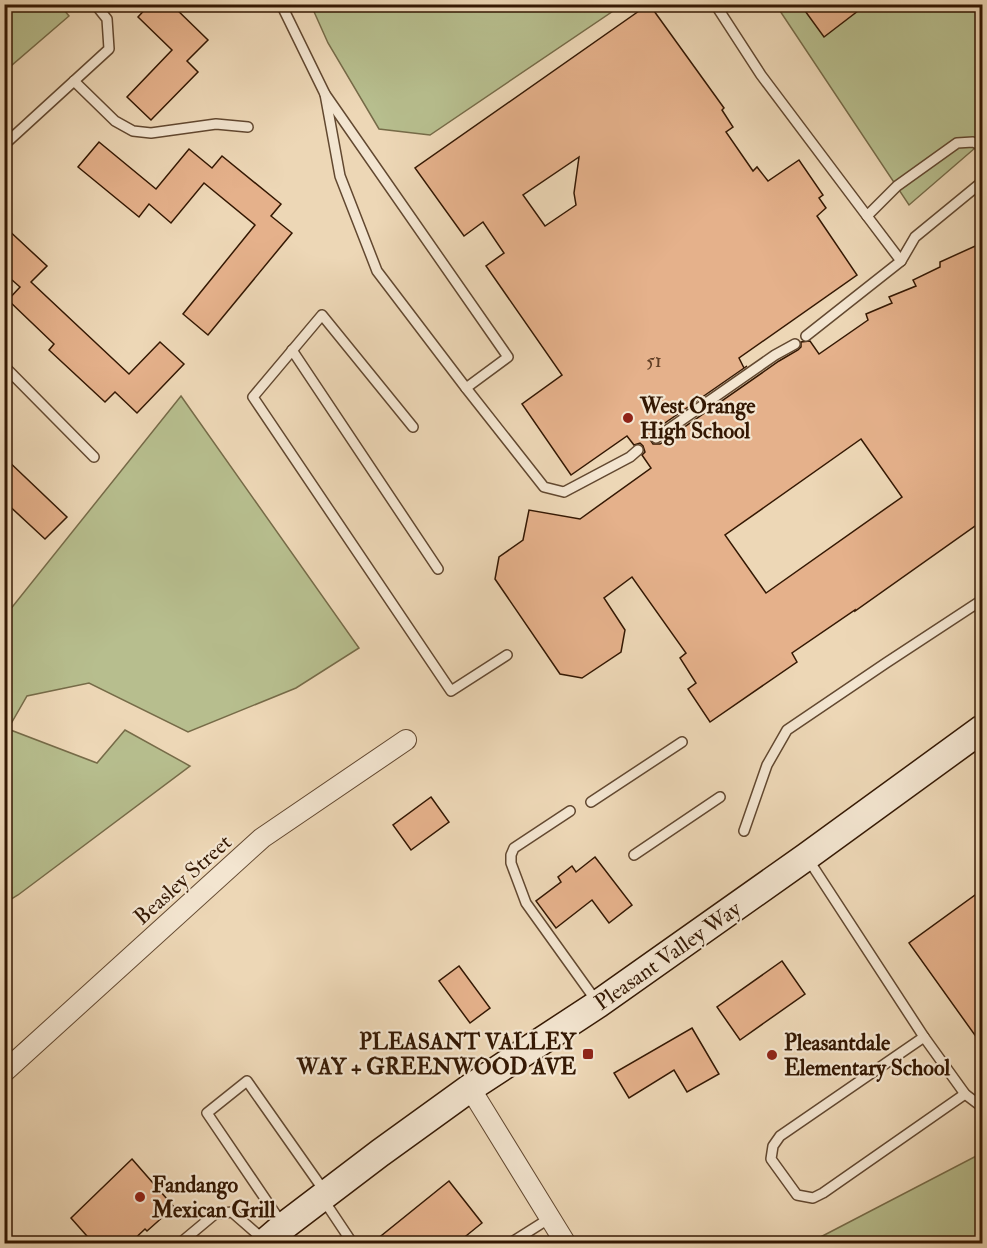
<svg xmlns="http://www.w3.org/2000/svg" width="987" height="1248" viewBox="0 0 987 1248" font-family="'IM FELL Double Pica',serif">
<style>
.green{fill:#b7be8e;stroke:#766b48;stroke-width:1.5}
.building{fill:#e5b18b;stroke:#341803;stroke-width:1.5;fill-rule:evenodd}
.lines{fill:none;stroke-linecap:round;stroke-linejoin:round}
.service-casing{stroke:#624830;stroke-width:12}
.minor-casing{stroke:#624830;stroke-width:22}
.secondary-casing{stroke:#341803;stroke-width:30}
.service{stroke:#f3e5d0;stroke-width:9}
.minor{stroke:#f3e5d0;stroke-width:20}
.secondary{stroke:#f3e5d0;stroke-width:27}
.poi-dot{fill:#8f2418;stroke:#f3e5d0;stroke-width:2}
.labels{text-anchor:middle;stroke-width:4.5;stroke-linejoin:round;paint-order:stroke}
.number-label{font-size:20px;fill:#603e25}
.poi-label{font-size:22px;font-weight:bold;fill:#341803;stroke:#f3e5d0;text-anchor:start}
.street-label{font-size:22px;fill:#341803;stroke:#f3e5d0}
</style>
<rect width="100%" height="100%" fill="#edd7b6"/>
<filter id="stains"><feTurbulence type="fractalNoise" baseFrequency=".00333" numOctaves="4"/><feColorMatrix values="0 0 0 0 .2 0 0 0 0 .09 0 0 0 0 .02 0 0 0 .5 -.17"/></filter>
<radialGradient id="worn" r=".72"><stop offset=".6" stop-color="#630" stop-opacity="0"/><stop offset="1" stop-color="#630" stop-opacity=".3"/></radialGradient>
<g class="green">
<polygon points="5,4 60,5 69,16 5,71"/>
<polygon points="311,5 622,5 430,135 379,129 328,43"/>
<polygon points="776,5 982,5 982,142 909,205"/>
<polygon points="181,396 359,648 296,688 188,732 89,683 27,696 8,729 97,763 125,730 190,766 18,895 5,903 5,616"/>
<polygon points="982,1153 982,1243 809,1243"/>
</g>
<g class="building">
<polygon points="150,4 171,4 208,40 187,61 198,72 151,120 127,97 172,50 138,17"/>
<path d="M649,4l75,104 -2,2 11,17 -7,5 27,39 4,-4 11,14 31,-21 24,35 -4,3 7,10 -9,8 40,59 -118,83 5,10 3,-2 -95,66 -3,6 4,6h7l119,-83 19,-11 3,-3v-5l9,-1 9,13 49,-34 -2,-6 26,-11 -3,-6 27,-11 -3,-6 27,-13v-5l42,-19v278l-127,90v-1l-63,43 5,9 -87,60 -22,-33 8,-6 -16,-25 6,-5 -54,-76 -28,21 21,32 -4,22 -39,26 -22,-4 -65,-95 4,-22 24,-17 6,-30 51,9 71,-51 -9,-13 3,-3 -2,-6 -3,-3 -6,2 -7,-9 -56,39 -49,-71 40,-29 -76,-109 18,-13 -21,-31 -19,14 -49,-68zM579,157l-5,36 2,12 -31,21 -22,-31zM861,439l41,58 -136,96 -41,-58z"/>
<polygon points="800,4 867,4 824,37"/>
<polygon points="99,142 156,189 189,149 212,168 222,156 281,204 271,216 292,233 208,335 183,314 255,225 204,183 171,223 149,204 139,217 78,167"/>
<polygon points="4,226 47,266 31,282 129,374 160,342 184,364 137,413 115,392 105,402 49,350 54,344 8,300 20,287 4,273"/>
<polygon points="4,457 67,517 45,539 4,501"/>
<polygon points="431,797 449,822 411,850 393,825"/>
<polygon points="595,857 632,905 609,923 592,900 556,928 536,901 561,882 558,877 572,866 576,872"/>
<polygon points="982,890 982,1045 909,943"/>
<polygon points="782,961 805,994 740,1040 717,1007"/>
<polygon points="459,966 490,1008 470,1023 439,981"/>
<polygon points="692,1028 719,1074 687,1092 674,1070 629,1098 614,1073"/>
<polygon points="132,1159 174,1207 147,1231 145,1229 129,1244 94,1244 71,1218"/>
<polygon points="449,1181 482,1223 456,1244 371,1244"/>
</g>
<g class="lines">
<defs>
<g id="service">
<polyline points="281,4 325,94 508,357 466,388"/>
<polyline points="715,4 761,75 867,216 897,186 957,143 973,142 982,146"/>
<polyline points="74,81 115,121 133,131 151,133 216,124 248,127"/>
<polyline points="325,94 340,176 377,271 466,388 544,487 564,492 630,457 638,450"/>
<polyline points="4,145 109,49 107,19 95,4"/>
<polyline points="867,216 901,261"/>
<polyline points="806,336 901,261 915,237 982,182"/>
<polyline points="292,350 438,569"/>
<polyline points="4,366 94,457"/>
<polyline points="413,427 322,315 253,397 451,691 507,655"/>
<polyline points="656,438 775,355 795,344"/>
<polyline points="591,802 682,742"/>
<polyline points="570,811 514,848 511,855 511,863 526,903 597,1002"/>
<polyline points="744,831 767,765 787,730 886,663 982,600"/>
<polyline points="634,855 720,797"/>
<polyline points="808,859 924,1037 965,1094 982,1107"/>
<polyline points="924,1037 780,1136 773,1146 771,1159 797,1195 813,1198 823,1193 965,1094"/>
<polyline points="323,1199 353,1244"/>
<polyline points="283,1225 207,1113 247,1081 325,1192"/>
<polyline points="179,1244 215,1214 232,1212 264,1240"/>
<polyline points="509,1244 550,1218"/>
</g>
<g id="minor">
<polyline points="4,1072 262,838 406,740"/>
<polyline points="470,1088 566,1244"/>
</g>
<polyline id="secondary" points="263,1244 284,1226 380,1153 470,1088 598,1004 806,857 982,729"/>
</defs>
<use href="#service" class="service-casing"/>
<use href="#minor" class="minor-casing"/>
<use href="#secondary" class="secondary-casing"/>
<use href="#service" class="service"/>
<use href="#minor" class="minor"/>
<use href="#secondary" class="secondary"/>
</g>
<g class="poi-dot">
<circle cx="628" cy="418" r="6"/>
<rect x="582" y="1048" width="12" height="12" rx="3"/>
<circle cx="772" cy="1055" r="6"/>
<circle cx="140" cy="1197" r="6"/>
</g>
<g class="labels">
<g class="number-label">
<text x="654" y="367">51</text>
</g>
<g class="poi-label">
<text x="640" y="413">West Orange<tspan x="640" dy="25">High School</tspan></text>
<text x="576" y="1049" text-anchor="end">PLEASANT VALLEY<tspan x="576" dy="25">WAY + GREENWOOD AVE</tspan></text>
<text x="784" y="1050">Pleasantdale<tspan x="784" dy="25">Elementary School</tspan></text>
<text x="152" y="1192">Fandango<tspan x="152" dy="25">Mexican Grill</tspan></text>
</g>
<g class="street-label">
<text transform="translate(182 879) rotate(-42)" y="8">Beasley Street</text>
<text transform="translate(667 955) rotate(-35)" y="8">Pleasant Valley Way</text>
</g>
</g>
<rect width="987" height="1248" fill="none" stroke="#edd7b6" stroke-width="24"/>
<rect x="6" y="6" width="975" height="1236" fill="none" stroke="#341803" stroke-width="3"/>
<rect x="12" y="12" width="963" height="1224" fill="none" stroke="#341803" stroke-width="1.5"/>
<rect width="100%" height="100%" filter="url(#stains)"/>
<rect width="100%" height="100%" fill="url(#worn)"/>
</svg>
